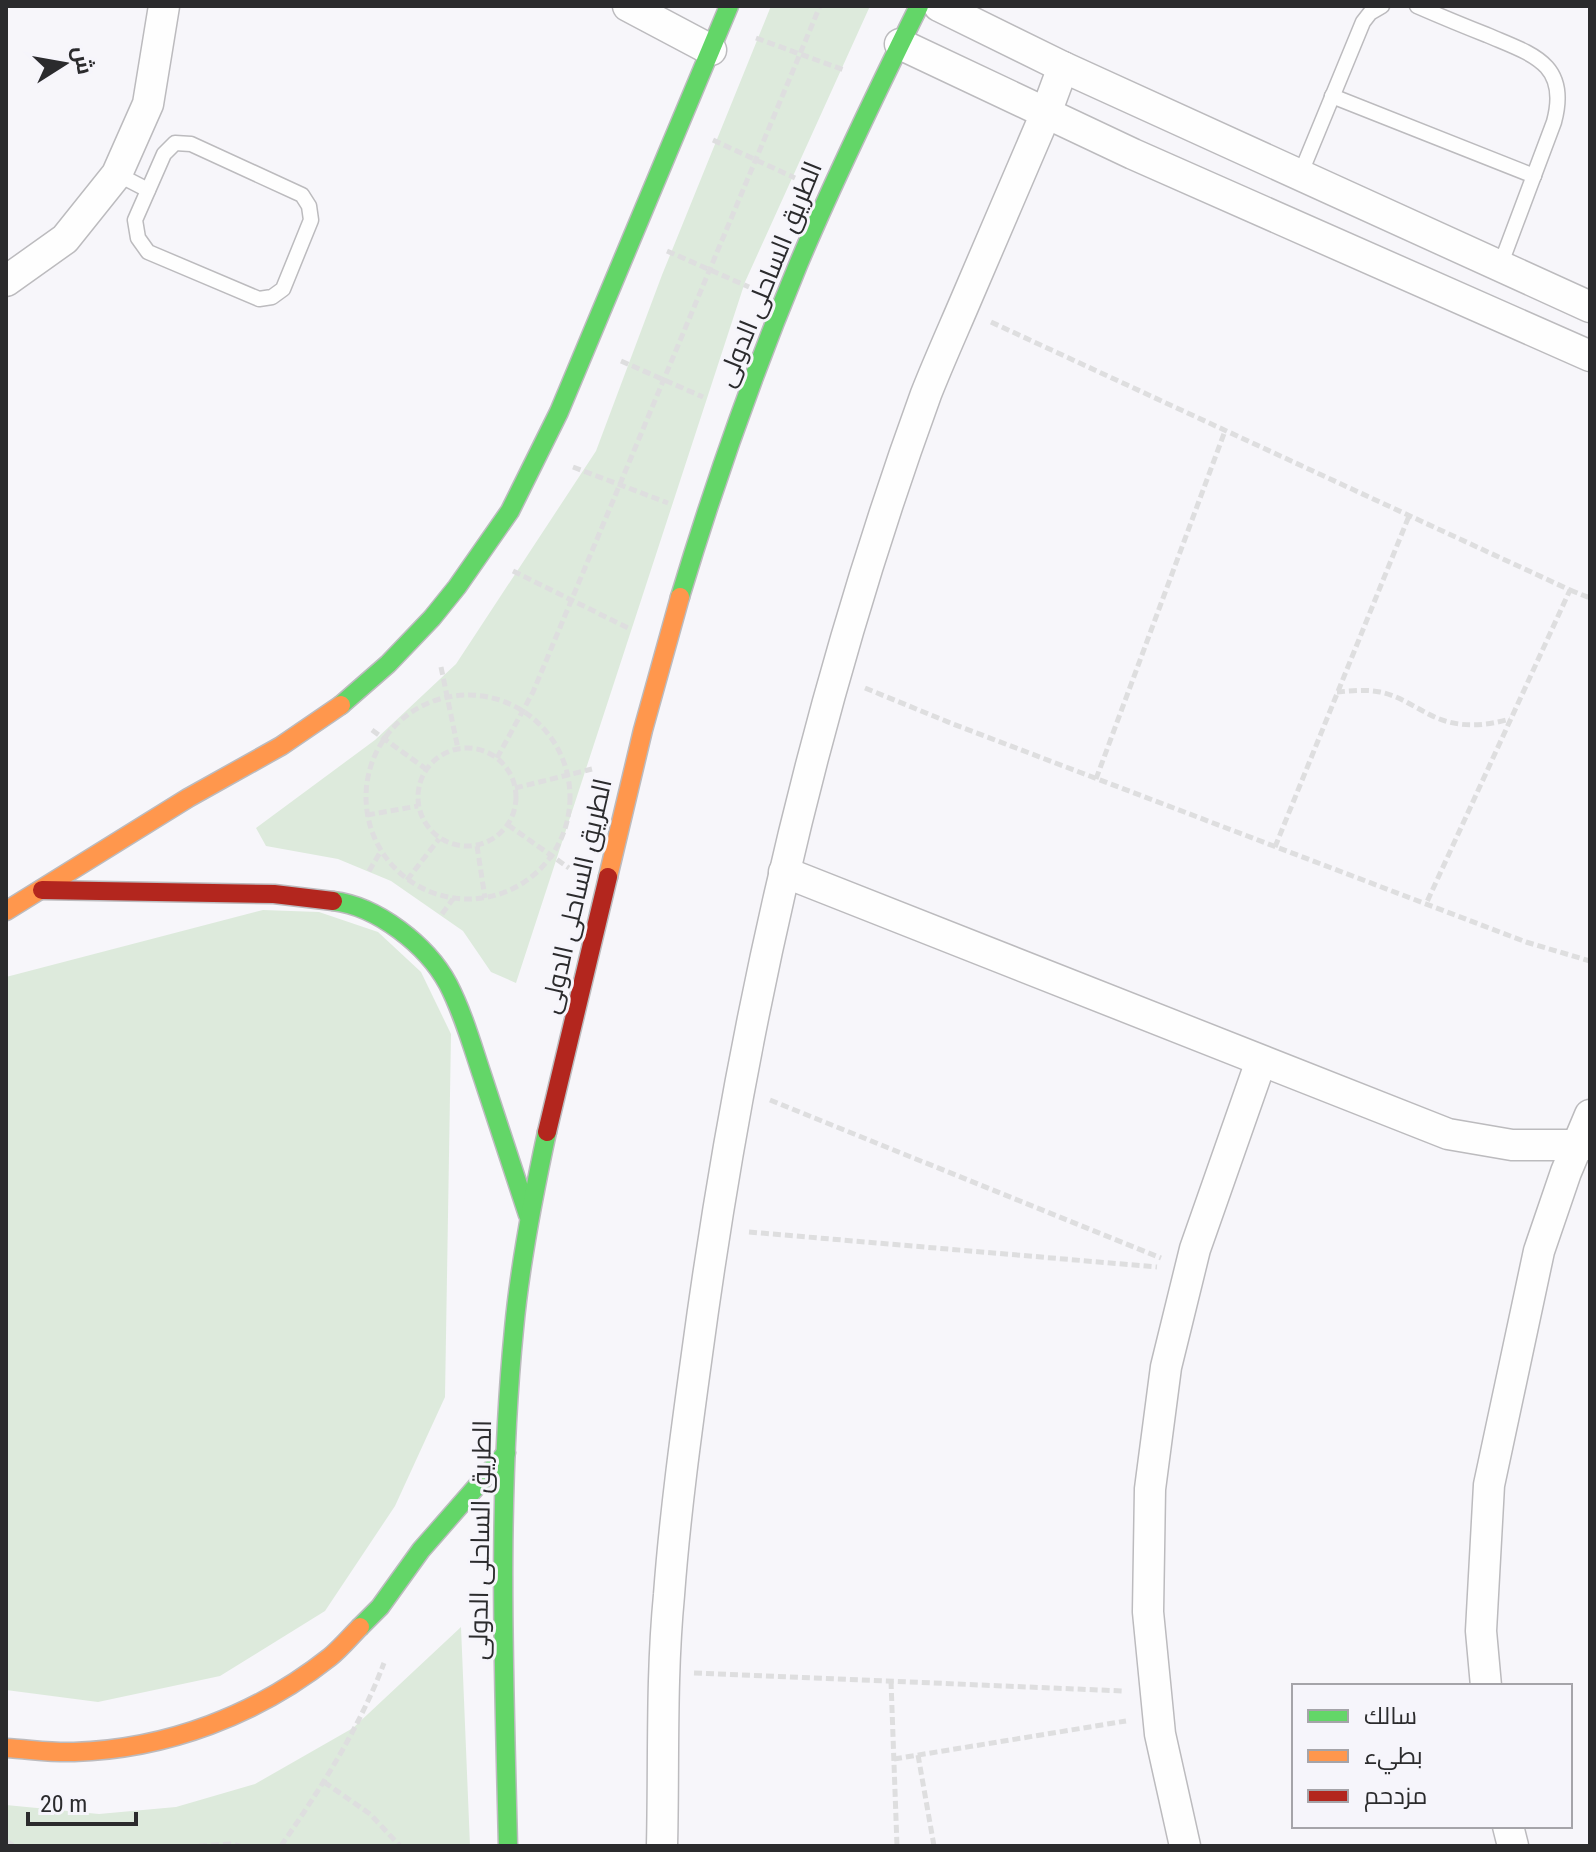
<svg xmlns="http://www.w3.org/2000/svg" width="1596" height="1852" viewBox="0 0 1596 1852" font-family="'Roboto Condensed',Cairo,sans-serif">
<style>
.green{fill:#ddeadc}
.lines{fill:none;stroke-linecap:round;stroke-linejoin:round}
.lane-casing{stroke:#bcbbbe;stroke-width:17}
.street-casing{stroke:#bcbbbe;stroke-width:33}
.fast-casing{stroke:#bcbbbe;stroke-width:21}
.slow-casing{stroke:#bcbbbe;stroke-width:21}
.jam-casing{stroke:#bcbbbe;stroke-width:21}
.path{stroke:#dededf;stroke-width:5;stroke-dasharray:8 4;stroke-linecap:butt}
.lane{stroke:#fefefe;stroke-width:14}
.street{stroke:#fefefe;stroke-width:30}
.fast{stroke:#63d668;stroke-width:18}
.slow{stroke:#ff974d;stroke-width:18}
.jam{stroke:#b3261e;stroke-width:18}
.labels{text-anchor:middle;stroke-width:6;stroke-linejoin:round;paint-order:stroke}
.street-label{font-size:26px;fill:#2b2b2d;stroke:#f6f5fb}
</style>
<rect width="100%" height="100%" fill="#f7f6fa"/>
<g class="green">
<polygon points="771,6 870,6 745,282 516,983 491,972 463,931 391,881 338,859 266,846 256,828 375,740 456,664 596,451 662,275"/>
<polygon points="263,910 319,912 378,932 421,972 451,1034 445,1397 395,1506 325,1611 220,1676 98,1702 6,1690 6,977"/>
<polygon points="461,1627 470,1846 6,1846 6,1805 99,1814 176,1807 255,1784 353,1728"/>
</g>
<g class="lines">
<defs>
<g id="lane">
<path d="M1417,6c23,10 47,20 70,29 44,19 83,28 67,87l-54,144"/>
<polyline points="1332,96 1534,176"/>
<polygon points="175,143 191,144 302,195 309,206 311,220 283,289 272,297 259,299 148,252 138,238 135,220 164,154"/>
<polyline points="117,174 148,190"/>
<polyline points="1300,175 1363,22 1370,13 1382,6"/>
</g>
<g id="street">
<polyline points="628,6 711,50"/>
<polyline points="939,6 1063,67 1590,307"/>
<polyline points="900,44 1133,154 1590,356"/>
<polyline points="6,281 65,239 117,174 148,104 164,6"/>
<polyline points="784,872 1448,1134 1512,1145 1590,1145"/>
<polyline points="1486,1686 1481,1631 1489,1485 1539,1251 1566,1172 1590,1115"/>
<polyline points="1508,1826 1513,1846"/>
<path d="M662,1846c2,-84 -1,-168 7,-251 6,-81 17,-161 28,-241 44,-327 116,-650 229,-960 13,-33 28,-66 42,-99 26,-61 52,-121 78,-182l17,-46"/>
<polyline points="1185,1846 1160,1734 1148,1612 1150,1489 1166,1367 1195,1249 1261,1061"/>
</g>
<g id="fast">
<path d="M680,597c34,-113 73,-223 118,-332 37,-88 79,-174 121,-259"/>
<polyline points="341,705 388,664 432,618 457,587 510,511 559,412 729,6"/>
<path d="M333,901c44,5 94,44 115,83 15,29 24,61 34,91 15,47 31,93 46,140"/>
<polyline points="360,1627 380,1607 421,1550 506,1453"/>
<path d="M508,1846c-4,-172 -11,-345 6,-517 6,-66 19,-132 33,-197"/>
</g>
<g id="slow">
<polyline points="608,877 643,730 680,597"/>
<polyline points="6,911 188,798 281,746 341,705"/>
<path d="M6,1748c22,1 45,5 68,4 93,-3 183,-37 256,-95 11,-9 20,-20 30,-30"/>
</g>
<g id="jam">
<polyline points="42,890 274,894 333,901"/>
<polyline points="547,1132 608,877"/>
</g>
</defs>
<use href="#lane" class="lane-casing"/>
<use href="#street" class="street-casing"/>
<use href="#fast" class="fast-casing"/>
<use href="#slow" class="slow-casing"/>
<use href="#jam" class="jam-casing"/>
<g class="path">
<polyline points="756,38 844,70"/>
<polyline points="713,140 795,178"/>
<polyline points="667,251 749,287"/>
<polyline points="991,322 1570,590 1426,904"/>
<polyline points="621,361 703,397"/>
<polyline points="573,467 668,503"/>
<polyline points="513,571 630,629"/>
<polyline points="1570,590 1590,598"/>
<polyline points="441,667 458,749"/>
<polyline points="865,688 953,724 1526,942 1590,961"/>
<path d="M1337,692c14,-1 29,-3 43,0 21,4 38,18 57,26 24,10 48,8 73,1"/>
<circle cx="468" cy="797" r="102"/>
<polyline points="372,730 426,769"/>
<circle cx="467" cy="797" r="49"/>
<polyline points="497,758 533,692 820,6"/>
<polyline points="1096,779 1225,431"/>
<polyline points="515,788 592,769"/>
<polyline points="367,815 418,806"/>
<polyline points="508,825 569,868"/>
<polyline points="477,846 485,898"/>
<polyline points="1275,847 1409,516"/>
<polyline points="369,871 381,851"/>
<polyline points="407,880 439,839"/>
<polyline points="442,914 453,899"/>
<polyline points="770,1100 1161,1258"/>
<polyline points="749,1232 1157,1267"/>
<polyline points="694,1673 1124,1691"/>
<polyline points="891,1681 897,1846"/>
<polyline points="918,1755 934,1846"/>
<polyline points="894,1759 1126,1721"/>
<polyline points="324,1782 370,1814 400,1846"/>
<polyline points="6,1841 14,1846"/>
<polyline points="199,1846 230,1844 240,1846"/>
<path d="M281,1846c40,-58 78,-117 103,-183"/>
</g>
<use href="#lane" class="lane"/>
<use href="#street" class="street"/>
<use href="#fast" class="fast"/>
<use href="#slow" class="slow"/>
<use href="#jam" class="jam"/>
</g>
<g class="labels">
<g class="street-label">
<text transform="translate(769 274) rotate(-68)" y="9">الطريق الساحلى الدولى</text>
<text transform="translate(576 896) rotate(-77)" y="9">الطريق الساحلى الدولى</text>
<text transform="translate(480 1540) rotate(-89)" y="9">الطريق الساحلى الدولى</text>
</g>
</g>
<rect width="1596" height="1852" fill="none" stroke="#2b2b2d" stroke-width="16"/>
<rect x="1292" y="1684" width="280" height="144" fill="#f6f5fb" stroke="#a5a4a9" stroke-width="2"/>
<rect x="1308" y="1710" width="40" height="12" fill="#63d668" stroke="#a5a4a9" stroke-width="2"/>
<text x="1364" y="1724" font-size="24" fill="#2b2b2d">سالك</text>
<rect x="1308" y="1750" width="40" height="12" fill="#ff974d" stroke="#a5a4a9" stroke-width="2"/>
<text x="1364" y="1764" font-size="24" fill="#2b2b2d">بطيء</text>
<rect x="1308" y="1790" width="40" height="12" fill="#b3261e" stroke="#a5a4a9" stroke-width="2"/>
<text x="1364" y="1804" font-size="24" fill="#2b2b2d">مزدحم</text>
<g transform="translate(64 64) rotate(79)" stroke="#f6f5fb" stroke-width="6" paint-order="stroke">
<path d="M0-6L14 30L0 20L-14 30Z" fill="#2b2b2d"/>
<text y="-12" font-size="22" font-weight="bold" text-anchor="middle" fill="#2b2b2d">ش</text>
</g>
<path d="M28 1812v12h108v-12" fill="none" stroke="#2b2b2d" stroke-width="4"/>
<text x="40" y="1812" font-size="24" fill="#2b2b2d" stroke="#f6f5fb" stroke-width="6" paint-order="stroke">20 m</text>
</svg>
